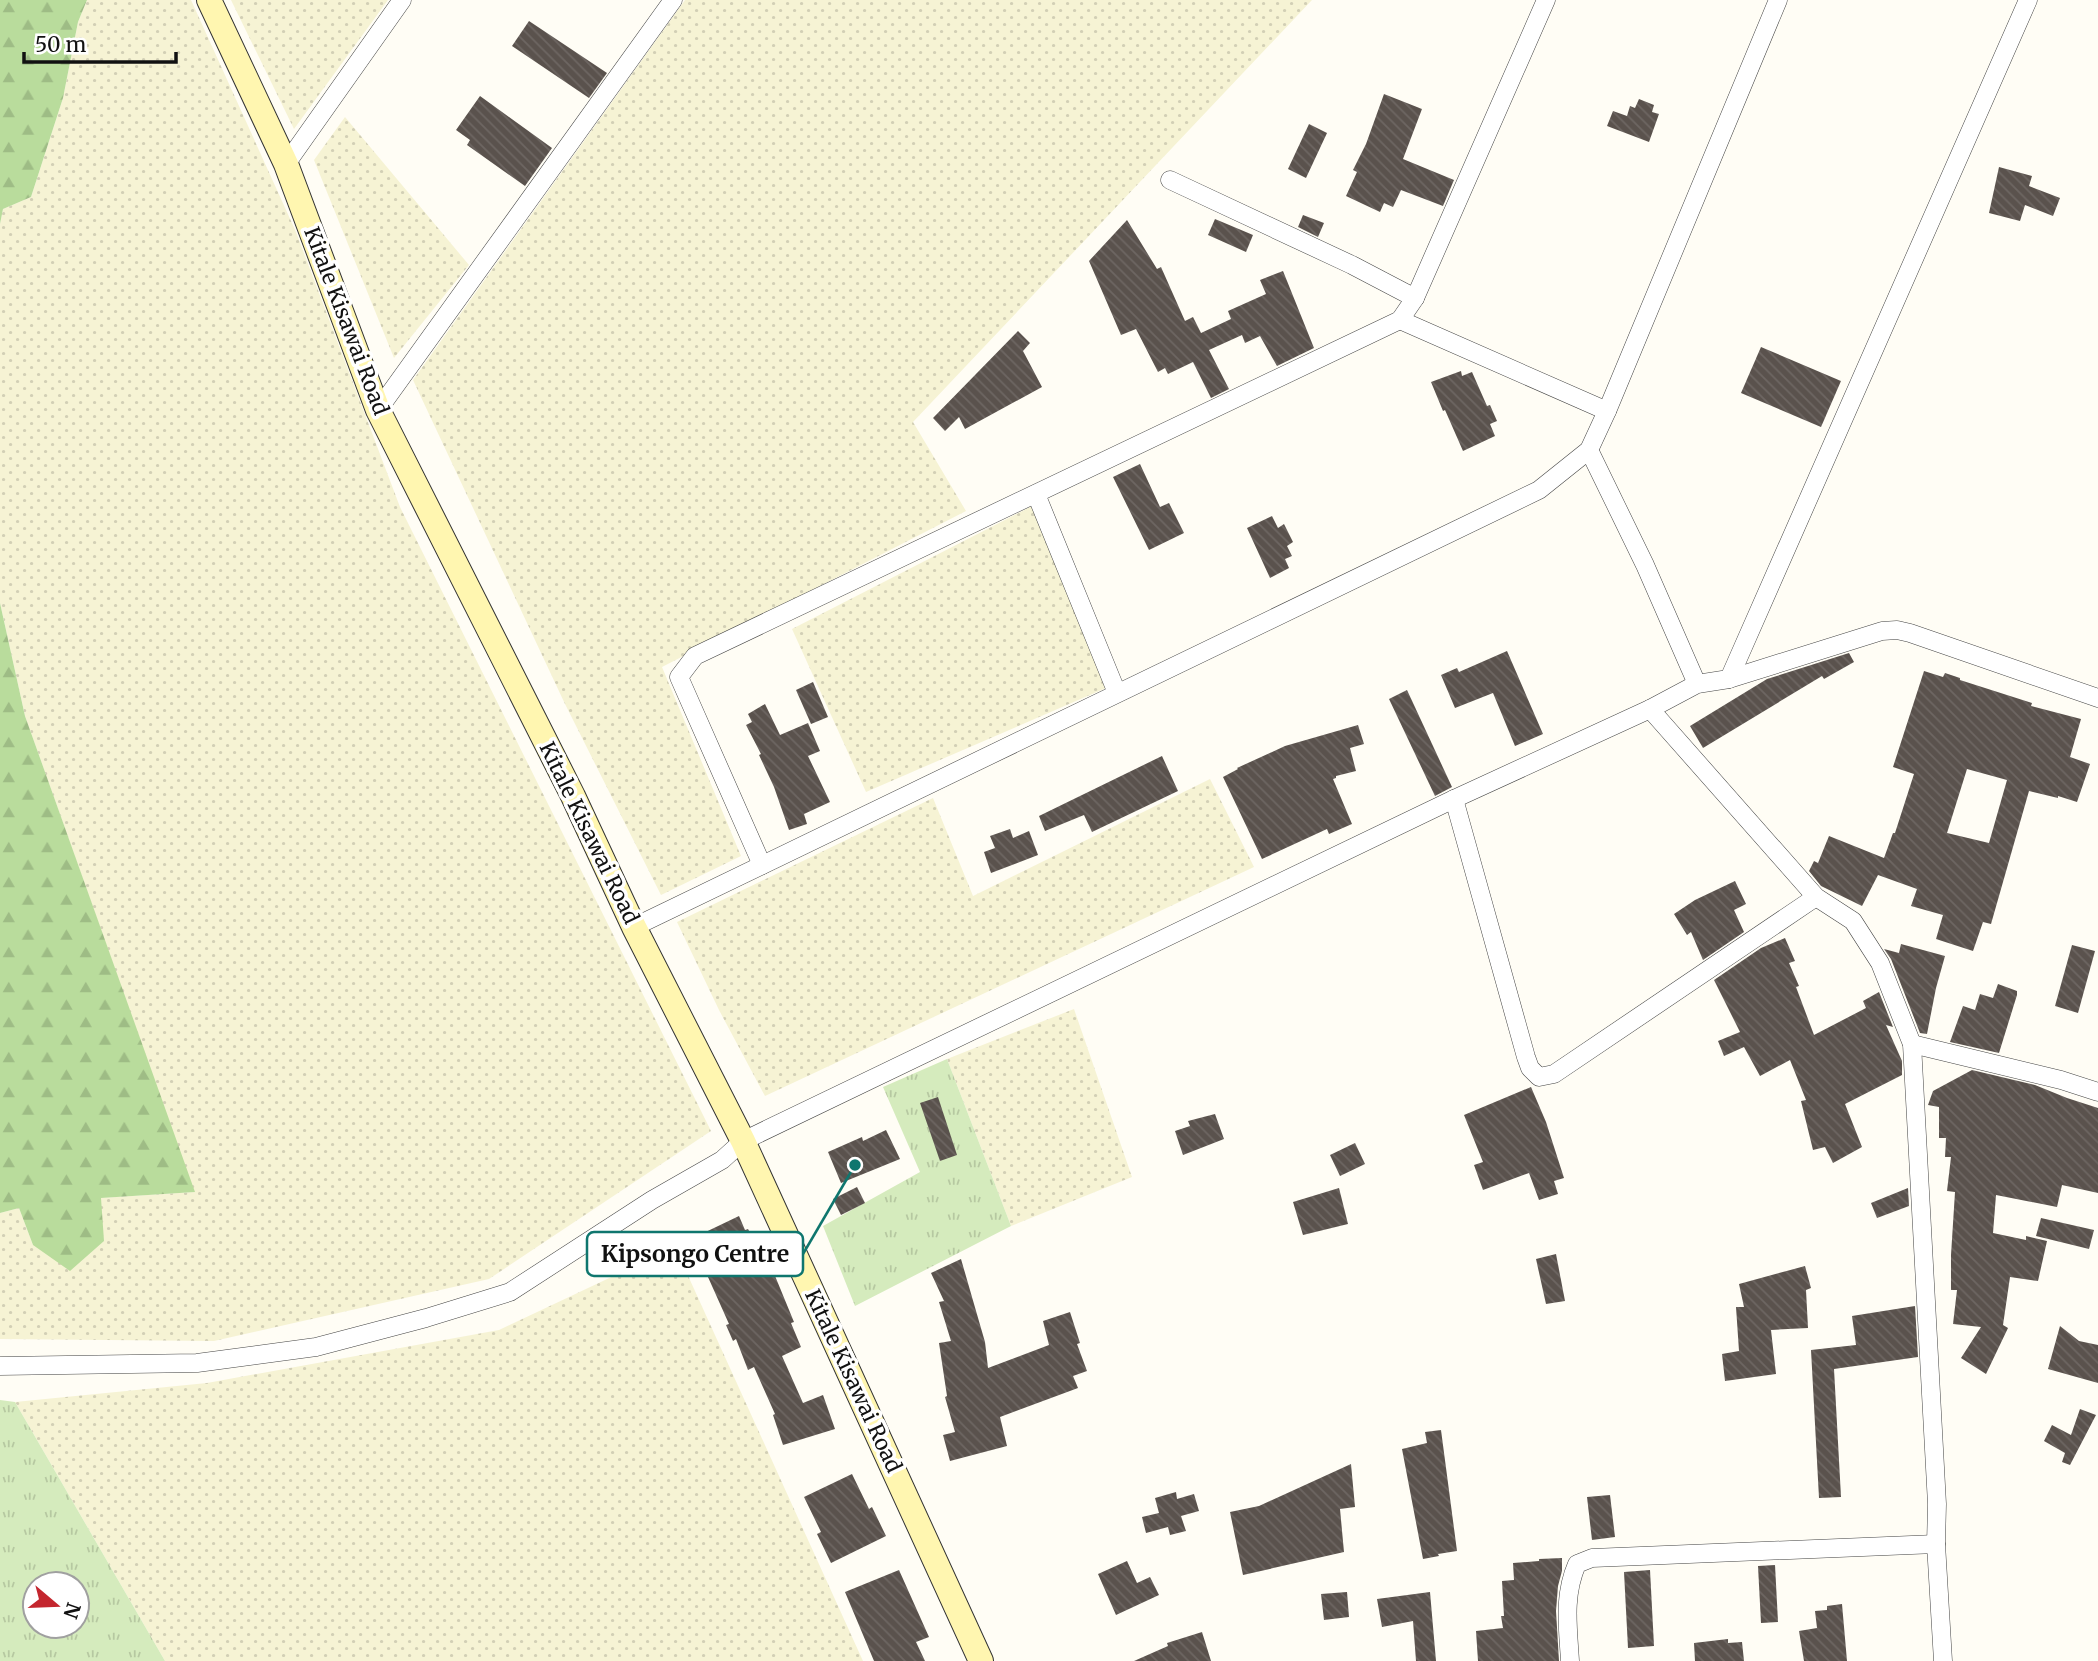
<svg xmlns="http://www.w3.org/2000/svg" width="2098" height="1661" viewBox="0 0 2098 1661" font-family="Merriweather,serif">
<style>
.farmland{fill:url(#farmland-dots)}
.grass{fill:url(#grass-tufts);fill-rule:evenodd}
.forest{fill:url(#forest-firs)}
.building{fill:url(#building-back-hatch);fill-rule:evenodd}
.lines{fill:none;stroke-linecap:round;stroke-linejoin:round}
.street-casing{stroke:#444;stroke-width:19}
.secondary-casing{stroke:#333;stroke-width:26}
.street{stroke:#fff;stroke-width:18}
.secondary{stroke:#fff6b0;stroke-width:24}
.labels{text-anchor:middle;stroke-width:7;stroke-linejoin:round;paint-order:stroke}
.street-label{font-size:21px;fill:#111;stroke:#fff}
.leader{fill:none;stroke:#0f766e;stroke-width:2.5}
.callout-dot{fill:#0f766e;stroke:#fff;stroke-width:2.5}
.callout{fill:#fff;stroke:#0f766e;stroke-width:2.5}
.callout-label{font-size:23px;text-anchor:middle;font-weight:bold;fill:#111}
</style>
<defs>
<pattern id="farmland-dots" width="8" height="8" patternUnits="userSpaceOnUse" patternTransform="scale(1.75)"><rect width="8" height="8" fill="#f6f3d4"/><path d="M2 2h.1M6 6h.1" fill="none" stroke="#d2cfb5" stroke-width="1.8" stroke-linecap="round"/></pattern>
<pattern id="grass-tufts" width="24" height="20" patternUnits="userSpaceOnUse" patternTransform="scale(1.75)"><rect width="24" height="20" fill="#d5ebbd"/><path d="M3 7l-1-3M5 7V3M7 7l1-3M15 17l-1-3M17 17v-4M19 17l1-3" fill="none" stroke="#b6c8a1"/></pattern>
<pattern id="forest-firs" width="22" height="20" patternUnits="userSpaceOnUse" patternTransform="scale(1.75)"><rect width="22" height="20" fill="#b9dc9c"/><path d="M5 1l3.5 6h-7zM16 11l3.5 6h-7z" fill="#9ebc85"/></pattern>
<pattern id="building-back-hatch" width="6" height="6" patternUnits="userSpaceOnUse" patternTransform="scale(1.75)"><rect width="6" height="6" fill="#5a524d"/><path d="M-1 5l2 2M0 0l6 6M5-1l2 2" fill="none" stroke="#6d6662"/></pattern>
</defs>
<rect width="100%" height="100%" fill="#fffdf5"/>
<g class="farmland">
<polygon points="87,0 191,0 296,232 400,507 711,1131 489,1279 214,1341 0,1339 0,1213 19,1208 33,1245 100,1198 194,1192 25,716 0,603 0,224 3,209 31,197 63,98 78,22"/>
<polygon points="231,0 388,0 294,129"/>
<polygon points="685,0 1312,0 913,422 966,511 662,667 741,856 661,895 565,704 413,380"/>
<polygon points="345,117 469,265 394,358 314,160"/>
<polygon points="1034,505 1106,688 866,792 792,629"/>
<polygon points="1210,779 1254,867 765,1096 719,1010 677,922 933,798 973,896"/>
<polygon points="1074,1009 1132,1177 1011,1226 947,1059"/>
<polygon points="675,1247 863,1661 165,1661 15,1402 207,1383 499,1330"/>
</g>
<g class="grass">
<polygon points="947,1059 1011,1226 855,1306 823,1226 920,1172 883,1087"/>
<path d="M0,1400l15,2 150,259h-165zM77,1584v42h-42v-42z"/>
</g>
<g class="forest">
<polygon points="0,0 87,0 78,22 63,98 31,197 3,209 0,224"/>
<polygon points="0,603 25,716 195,1192 101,1198 104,1241 70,1271 33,1245 19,1208 0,1213"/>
</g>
<g class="building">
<polygon points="529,21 607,73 589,98 512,46"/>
<polygon points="1384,94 1422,109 1403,159 1454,180 1443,206 1401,190 1393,207 1384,203 1380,212 1346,196 1357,172 1353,170 1366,144"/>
<polygon points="480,96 552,148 525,186 467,145 470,140 456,130"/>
<polygon points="1639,99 1654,105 1652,112 1659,114 1649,142 1607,126 1613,111 1627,116 1630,106 1635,108"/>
<polygon points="1309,124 1327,133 1306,178 1288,169"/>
<polygon points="1999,167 2032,176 2029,186 2060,198 2053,216 2025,205 2020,221 1989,213"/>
<polygon points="1303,215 1324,223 1318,237 1298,227"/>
<polygon points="1215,219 1253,235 1246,252 1208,235"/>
<polygon points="1127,220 1157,269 1161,267 1185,321 1193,317 1201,333 1231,319 1228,311 1266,294 1260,280 1283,271 1314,348 1277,366 1260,336 1245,343 1242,335 1209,350 1229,389 1211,398 1193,362 1168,374 1165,368 1158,372 1136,329 1121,335 1089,261"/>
<polygon points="1018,331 1030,343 1023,351 1042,387 965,429 959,417 945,431 933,418"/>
<polygon points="1761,347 1841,381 1821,427 1741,393"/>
<polygon points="1461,371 1462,376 1472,372 1487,406 1490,405 1497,421 1490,424 1495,436 1463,451 1445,410 1443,411 1431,382"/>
<polygon points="1140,464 1160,507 1169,503 1184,533 1149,550 1113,477"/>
<polygon points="1272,516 1278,528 1284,524 1293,542 1287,546 1292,556 1285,559 1289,568 1270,578 1247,528"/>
<polygon points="1507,651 1543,734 1515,746 1493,693 1455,708 1441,675 1457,668 1459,672"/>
<polygon points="1849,653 1854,662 1824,679 1822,676 1703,748 1690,726 1767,679"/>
<path d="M1924,671l19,6 2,-4 15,5v2l72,23 -1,3 50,13 -11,38 20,7 -13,38 -19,-6v2l-29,-7 -38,133 -8,-2 -10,29 -37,-12 7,-24 -32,-9 6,-17 -39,-14 -16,31 -41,-20 -12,-15 5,-10 4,2 11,-27 55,22 9,-25h2l19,-59 -21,-7zM1967,769l40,11 -18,63 -42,-10z"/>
<polygon points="813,682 828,717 811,724 796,690"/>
<polygon points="1407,690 1452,787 1435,796 1389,699"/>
<polygon points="765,704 780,735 808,723 820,751 808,756 830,802 804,814 807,824 789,830 774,787 759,755 761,754 746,725 752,722 748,714"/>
<polygon points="1358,725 1364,744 1350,748 1356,771 1336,776 1336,778 1333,779 1352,824 1329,834 1327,829 1262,859 1223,777 1238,769 1237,768 1285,746"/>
<polygon points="1162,756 1178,791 1092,832 1084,815 1045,831 1039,816"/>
<polygon points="1010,829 1013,838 1029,831 1038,855 991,873 984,852 995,848 990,836"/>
<polygon points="1735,881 1746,904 1734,910 1744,932 1703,960 1691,932 1687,935 1674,914 1695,900"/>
<polygon points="1785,938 1795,961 1789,963 1799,986 1796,987 1814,1035 1866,1008 1863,1001 1879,992 1893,1027 1886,1025 1902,1061 1902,1075 1845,1104 1862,1147 1833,1163 1825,1147 1813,1150 1801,1101 1806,1100 1790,1060 1760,1076 1744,1047 1724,1056 1718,1041 1740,1032 1714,980 1761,948"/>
<polygon points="1901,944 1945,956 1936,988 1927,1034 1920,1033 1891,959 1884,949 1899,953"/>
<polygon points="2072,945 2095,951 2078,1013 2055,1006"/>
<polygon points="1998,984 2017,991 2017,995 1999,1053 1950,1042 1963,1006 1975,1010 1980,994 1993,998"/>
<polygon points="1972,1070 2035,1085 2067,1098 2098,1108 2098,1193 2062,1185 2057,1207 1996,1195 1993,1233 2026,1240 2026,1236 2047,1241 2038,1281 2010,1277 2003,1325 2008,1328 1986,1374 1961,1358 1981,1327 1953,1324 1957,1290 1951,1290 1951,1255 1955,1192 1947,1191 1951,1157 1945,1157 1946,1138 1939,1138 1939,1107 1928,1105 1933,1091"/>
<polygon points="1531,1087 1546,1122 1564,1178 1554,1181 1558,1194 1539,1200 1529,1173 1483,1190 1474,1165 1483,1162 1464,1115"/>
<polygon points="938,1097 957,1155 940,1161 920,1103"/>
<polygon points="1215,1114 1224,1139 1183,1155 1175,1131 1190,1126 1188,1121"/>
<polygon points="886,1130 900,1159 841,1183 828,1152 862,1137 863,1141"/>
<polygon points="1355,1143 1365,1164 1340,1176 1330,1155"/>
<polygon points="857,1187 865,1203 841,1215 833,1199"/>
<polygon points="1339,1188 1348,1224 1303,1235 1293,1202"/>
<polygon points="1908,1188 1909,1206 1877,1218 1871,1203"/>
<polygon points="739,1216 745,1230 748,1229 762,1256 766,1254 794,1322 791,1323 801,1347 782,1356 803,1403 823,1395 835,1429 783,1445 773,1415 775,1414 754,1367 748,1370 736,1339 733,1341 726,1325 729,1324 691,1239"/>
<polygon points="2041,1218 2094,1230 2089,1249 2036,1236"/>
<polygon points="1556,1254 1565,1301 1546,1304 1536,1259"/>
<polygon points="961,1259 985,1342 988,1368 1049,1345 1043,1321 1070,1312 1080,1343 1077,1344 1087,1371 1073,1376 1078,1388 1000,1417 1007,1446 950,1461 943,1435 955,1432 945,1397 947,1396 939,1343 951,1341 939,1302 944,1301 931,1273"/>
<polygon points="1805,1266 1811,1288 1806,1290 1808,1328 1771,1330 1776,1374 1725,1381 1722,1354 1739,1351 1736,1307 1744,1307 1739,1284"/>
<polygon points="1915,1306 1918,1357 1834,1369 1841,1497 1819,1498 1811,1350 1856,1345 1852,1316"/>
<polygon points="2060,1326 2079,1341 2098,1345 2098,1383 2048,1369"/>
<polygon points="2080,1409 2096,1415 2070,1465 2062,1462 2065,1453 2044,1441 2052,1425 2071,1435"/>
<polygon points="1441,1430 1457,1551 1438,1554 1439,1556 1423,1559 1402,1449 1427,1443 1425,1432"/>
<polygon points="1351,1464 1355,1507 1340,1509 1344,1552 1243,1575 1230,1512 1259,1506"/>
<polygon points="852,1474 869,1509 872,1507 886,1536 831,1563 817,1534 821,1532 804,1497"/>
<polygon points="1176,1492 1177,1499 1194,1494 1199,1511 1181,1516 1186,1531 1170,1535 1168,1527 1146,1533 1142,1517 1159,1513 1155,1498"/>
<polygon points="1610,1495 1615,1537 1592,1540 1587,1497"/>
<polygon points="1562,1558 1562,1571 1558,1586 1556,1611 1559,1661 1478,1661 1476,1631 1503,1628 1501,1616 1504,1616 1502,1581 1514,1580 1513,1563 1539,1561 1539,1559"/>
<polygon points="1127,1561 1137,1583 1150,1577 1159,1595 1116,1615 1098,1574"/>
<polygon points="1775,1565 1778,1622 1761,1623 1758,1566"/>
<polygon points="899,1570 929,1637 916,1642 925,1661 874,1661 845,1592"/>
<polygon points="1650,1570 1654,1646 1628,1648 1624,1572"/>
<polygon points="1347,1592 1349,1617 1324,1620 1321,1594"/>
<polygon points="1430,1592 1436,1661 1416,1661 1413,1621 1382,1627 1377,1599"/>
<polygon points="1842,1604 1847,1661 1804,1661 1799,1631 1817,1628 1815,1611 1827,1610 1827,1606"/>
<polygon points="1202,1632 1211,1661 1134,1661 1168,1646 1167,1643"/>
<polygon points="1728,1639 1728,1643 1742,1642 1744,1661 1695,1661 1694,1643"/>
</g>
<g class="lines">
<defs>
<g id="street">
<polyline points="286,164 402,0"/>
<polyline points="1170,180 1352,265 1415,298"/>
<polyline points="1400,320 1607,411"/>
<polyline points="378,410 673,0"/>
<polyline points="1589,450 1645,565 1697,684"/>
<polyline points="1036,494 1117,693"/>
<polyline points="1729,679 2028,0"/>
<polyline points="1650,709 1816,897 1853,921 1880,963 1912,1044 1937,1504 1936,1544 1943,1661"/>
<polyline points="1454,799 1526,1057 1530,1068 1539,1077 1554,1074 1816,897"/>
<polyline points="762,865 679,677 695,656 1400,320 1415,298 1546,0"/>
<polyline points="634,927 1539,490 1589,450 1607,411 1778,0"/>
<polyline points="1912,1044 2061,1080 2098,1092"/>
<polyline points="0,1366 197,1363 316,1347 426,1318 510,1292 652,1200 722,1160 743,1141 1454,799 1650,709 1697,684 1729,679 1882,631 1897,630 1910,633 2098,698"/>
<path d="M1570,1661c-2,-34 -7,-65 7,-97l15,-6 344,-14"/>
</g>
<polyline id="secondary" points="209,0 286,164 378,410 573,796 634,927 743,1141 981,1661"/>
</defs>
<use href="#street" class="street-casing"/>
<use href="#secondary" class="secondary-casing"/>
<use href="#street" class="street"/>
<use href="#secondary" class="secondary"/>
</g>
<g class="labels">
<g class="street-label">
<text transform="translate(346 321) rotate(69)" y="7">Kitale Kisawai Road</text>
<text transform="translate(589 833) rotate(64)" y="7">Kitale Kisawai Road</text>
<text transform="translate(853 1381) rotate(65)" y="7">Kitale Kisawai Road</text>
</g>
</g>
<path class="leader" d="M855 1165L803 1254"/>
<circle class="callout-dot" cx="855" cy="1165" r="7"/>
<rect class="callout" x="587" y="1232" width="216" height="44" rx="7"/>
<g class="callout-label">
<text x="695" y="1262">Kipsongo Centre</text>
</g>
<g transform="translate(56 1605) rotate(109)"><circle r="33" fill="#ffffff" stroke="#a0a0a0" stroke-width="2"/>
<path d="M0-5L12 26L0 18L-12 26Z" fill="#c4262e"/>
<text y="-10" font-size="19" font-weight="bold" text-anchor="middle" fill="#111111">N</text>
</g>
<path d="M24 52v10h152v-10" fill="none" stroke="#111111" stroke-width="3.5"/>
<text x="35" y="52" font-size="21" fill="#111111" stroke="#ffffff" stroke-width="5" paint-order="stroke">50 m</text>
</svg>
